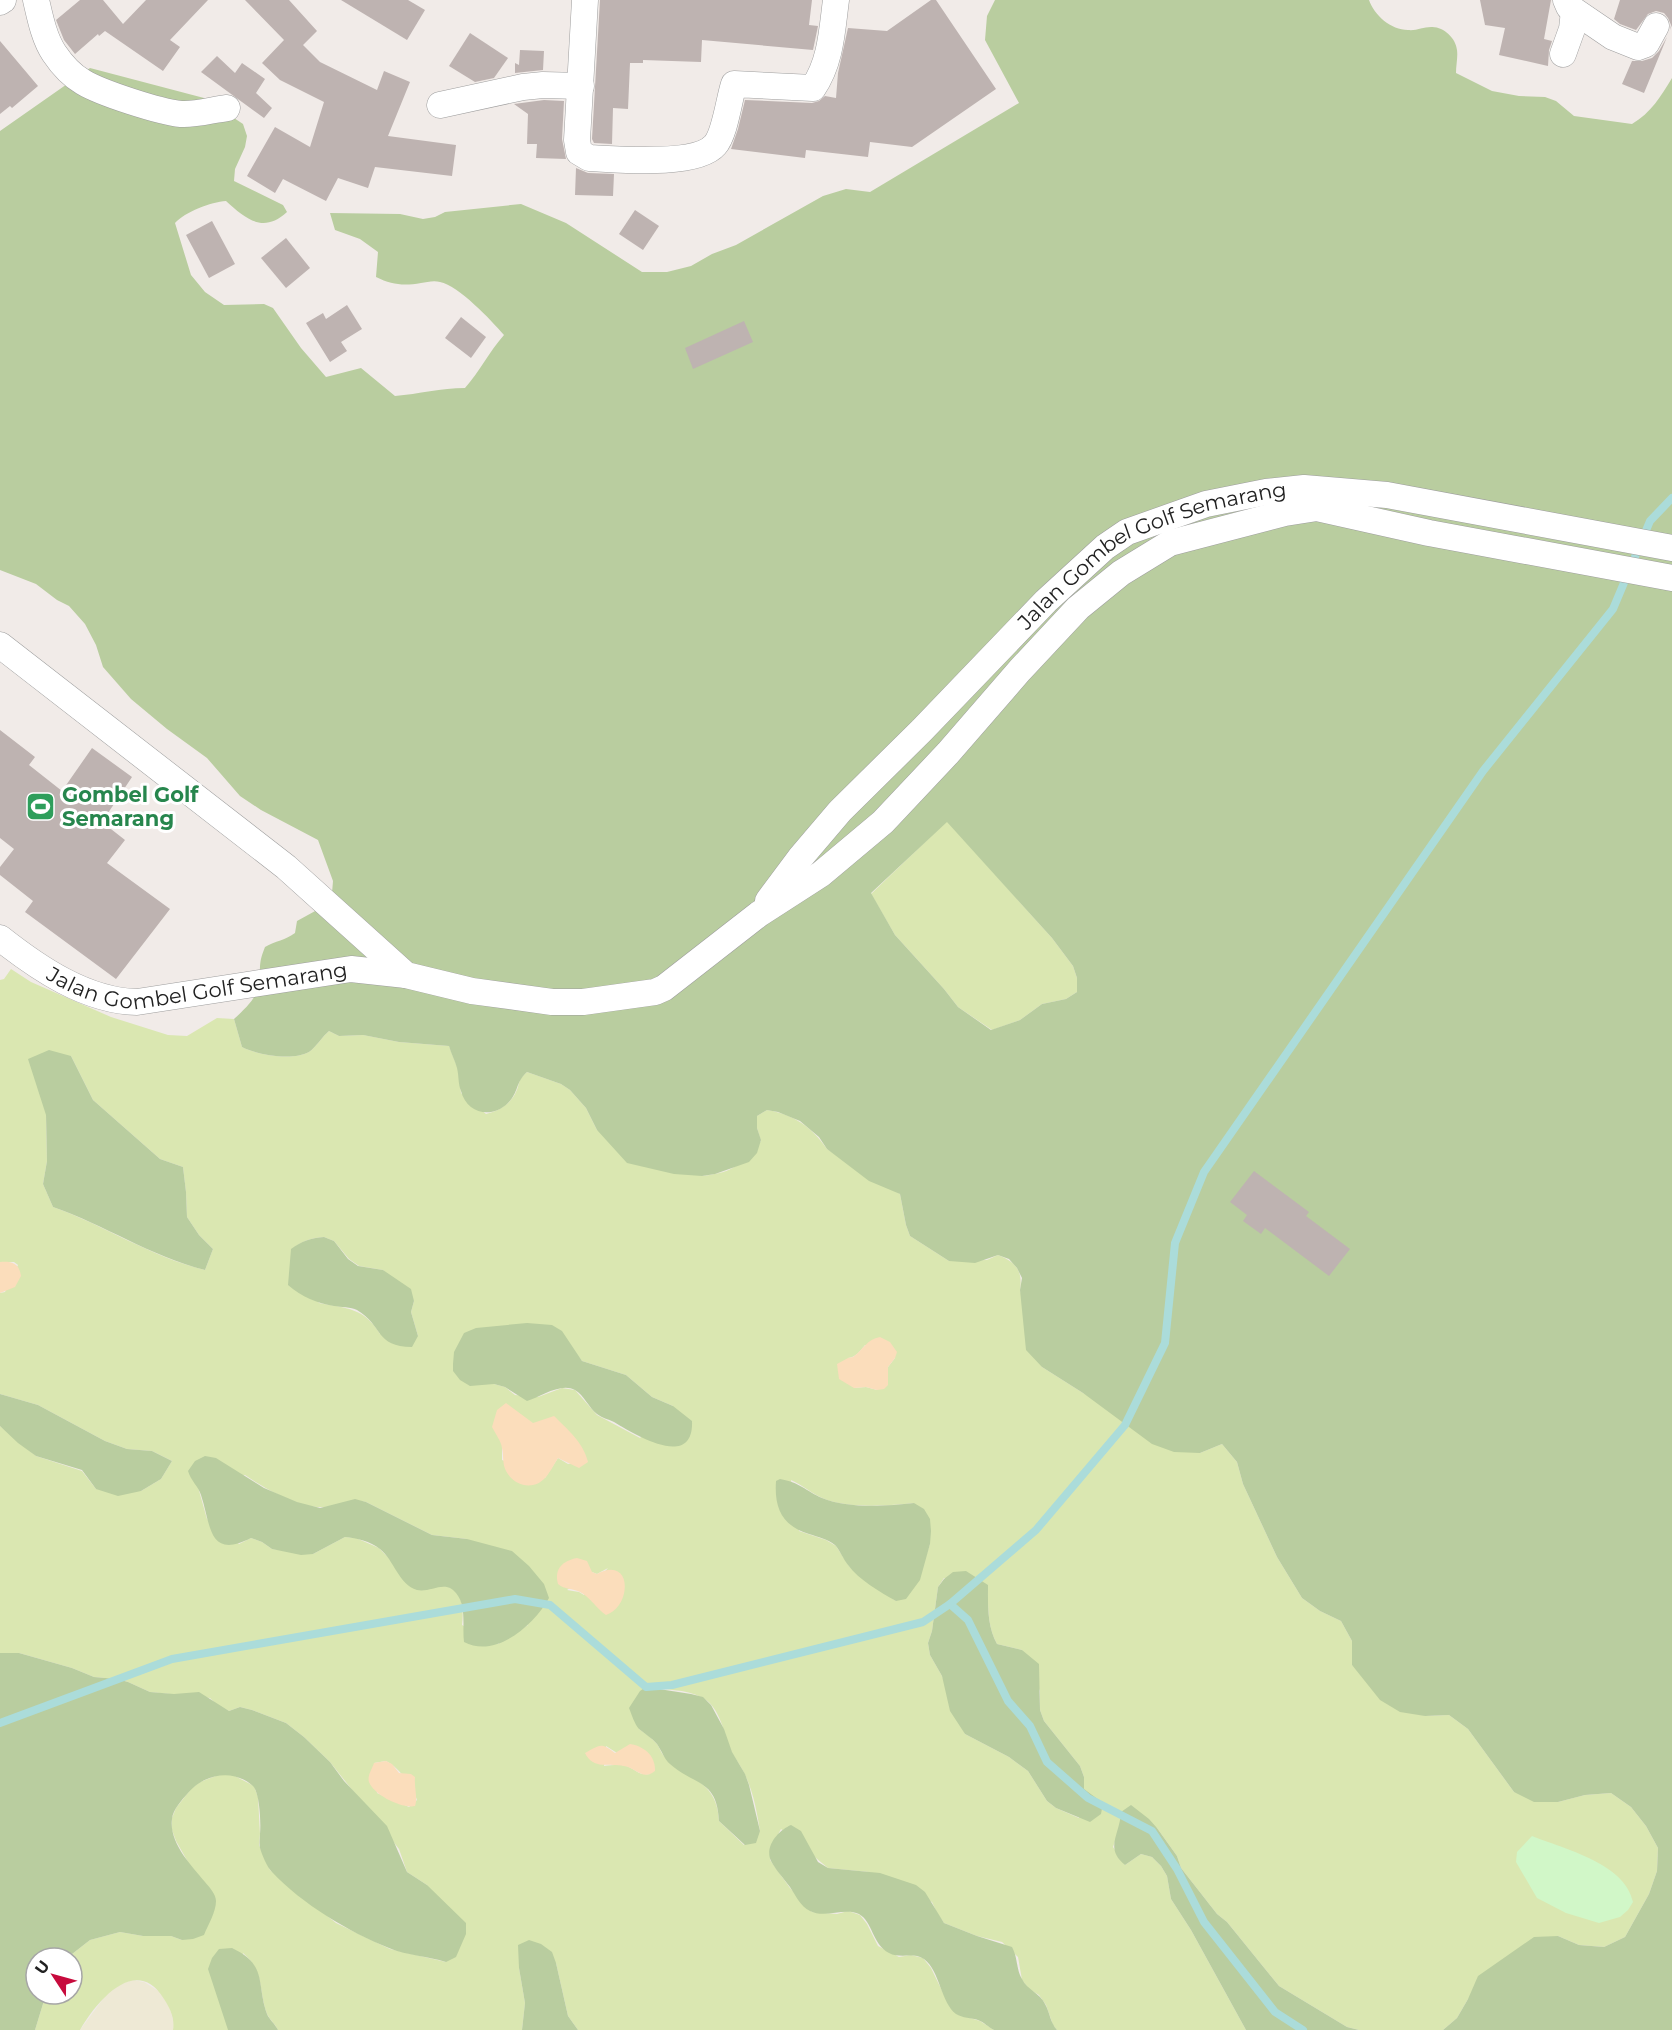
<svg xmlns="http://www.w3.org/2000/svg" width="1672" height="2030" viewBox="0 0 1672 2030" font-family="Montserrat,sans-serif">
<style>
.farmland{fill:#eee9d5}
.grass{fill:#dae7b1;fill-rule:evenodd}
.forest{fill:#b9cd9f;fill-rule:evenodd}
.sand{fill:#fbddbb}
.park{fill:#d1f7c8}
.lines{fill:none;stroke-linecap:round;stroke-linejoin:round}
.stream{stroke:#abdcda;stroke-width:8}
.building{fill:#beb3b1}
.minor-casing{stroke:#9e9e9e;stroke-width:27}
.minor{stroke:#fff;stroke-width:26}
.labels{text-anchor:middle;stroke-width:6;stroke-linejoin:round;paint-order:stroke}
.street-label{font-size:21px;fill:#212121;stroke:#fff}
.leisure-label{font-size:21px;font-weight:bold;fill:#27864d;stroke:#fff;text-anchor:start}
</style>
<rect width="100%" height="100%" fill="#f1ebe8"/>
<polygon class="farmland" points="132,1980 144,1982 160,1992 170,2008 174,2025 173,2030 80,2030 106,1995 121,1984"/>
<g class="grass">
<polygon points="947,821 1052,938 1073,966 1077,978 1077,992 1066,999 1042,1004 1020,1020 992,1030 958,1007 944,989 895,935 871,894"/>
<path d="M11,969l20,13 80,35 57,18 19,1 30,-18 17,1 8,28c15,8 51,14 67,5 7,-5 13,-15 20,-21l10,5 24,-1 36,7 50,4 9,23 3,24 25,21c12,-3 23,-9 29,-20 6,-11 1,-12 12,-22l34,12 9,6 16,18 11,22 105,46c34,-4 37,-11 59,-35l-4,-13v-12l10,-6c26,4 45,17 60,39l73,45 6,31 4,11 39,25 38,-1 11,-5c18,7 25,16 22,35l22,77 41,26 117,60 22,-9 15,18 6,22 34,73 25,41 18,13 21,10 11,20v24l73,51 24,-1 19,14 46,63 44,10 27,-7 26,-2 20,14 15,19 12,22 -1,23 -8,23 -24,43 -21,10 -25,-2 -21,-9 -90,63 -11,19 -14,12h-84l-12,-3 -68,-41 -52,-64 -10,-8 -36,-46 -4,-12 -20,-28 -36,-16v12l-8,23 12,18 16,-11 11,3 9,9 6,10 4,23 20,31 55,100h-189l-4,-5 -7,-20 -7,-10 -10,-6 -7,-9 -4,-23 -16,-15 -25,-6 -33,-13 -7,-10 -5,-11 -63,-30 -41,-4 -47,-39 -10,19 -1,12 20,28 22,24 25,2 11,-3 12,4 7,9 11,22 21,11 12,-2 12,3 8,10 18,37 8,9 23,7 14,9h-416l-10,-14 -12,-53 -37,5 6,35 -3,27h-244c-3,-6 -8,-10 -11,-16 -9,-24 -2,-42 -24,-61l-15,77h-55c2,-11 -3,-22 -9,-31 -28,-45 -67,2 -84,31h-45l11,-36h26v-36h-5l23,-18 30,-8 23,4h28l11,4 6,-78 -12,-21 -4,-11v-12l4,-10 15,-19 9,-7 21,-8 12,1 21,11 4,11 2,37 -1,11 11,25 66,53 54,26 56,13 -19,-77 -20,-13 -8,-23 -69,-87 -26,-25 -18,-14 -34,-13 -12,-3 -11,4 -11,-5 -8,-8 -60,-6 -22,-10 -11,-3 -23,-2 -22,-9 -53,-15h-19v-227l36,30 46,15 14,18 45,2 20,-12 11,-18 -20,-10 -25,-2 -22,-8 -67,-36 -38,-11v-101l5,-1 13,-27 -4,-3h-14v-282l4,-1zM71,1056l22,44 67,59 23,8 3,25 1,25 12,18 14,14 -8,21c-54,-13 -101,-45 -152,-63l-10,-23 4,-23 -1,-46zM324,1237l10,4 15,18 10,7 24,4 31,31 -3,11 7,24 -38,-2c-15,-26 -34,-26 -61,-31l-28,-53c11,-9 19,-12 33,-13zM476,1328h12l86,23 8,10 44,14 26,22 21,9 -33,32 -43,-23 -22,-25 -13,-2 -24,9 -23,-2 -10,-8 -11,-3zM865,1345l30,13 -7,9 -11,23 -11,-3 -12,1 -6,-30c8,-1 12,-7 17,-13zM502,1448l86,13 -20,3 -10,-6 -13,20 -43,-18zM245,1475c19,13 52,32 76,32 18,1 24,-10 45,-5l66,33 35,4 61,86 -30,19 -36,-19c2,-15 1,-38 -19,-39 -7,-1 -17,3 -24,4l-40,-42 -23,-10 -11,-1 -32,17 -41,-5 -10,-7 -11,-4 -12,6 -32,-25 -9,-32zM791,1480c11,5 19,12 29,17 24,12 68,9 94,6l16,41 -4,12 -30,45 -39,-27 -8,-8 -13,-20 -10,-6 -27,-9zM608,1568l-24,27 -5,-3 -12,-2 25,-18 5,2zM944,1578l44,7c0,20 -1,41 9,59l25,6 18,41v19l4,11 36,45 4,11 -5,41 -23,-10 -9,-7 -19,-30 -19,-14 -44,-23 -23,-58 -12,-21 -2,-12 4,-12 6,-44zM646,1687c18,3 40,2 55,10 20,9 23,39 31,56 4,7 9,13 12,20 9,17 13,39 16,58l-16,14 -25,-24c-2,-41 -30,-40 -55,-65 -3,-3 -4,-8 -7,-12 -5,-6 -12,-11 -18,-15zM606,1746l44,28c-10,1 -12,-2 -19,-6 -8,-5 -18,-3 -27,-2zM386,1761c13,6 27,26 31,39l-8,7 -32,-14 -3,-30z"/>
</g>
<g class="forest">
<path d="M995,0h374c5,15 22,30 39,30 8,1 15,-3 23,-3 12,-1 25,11 26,23 1,7 -1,15 -1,23l36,18 27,5 26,1 11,4 18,15 58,8c19,-11 29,-28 40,-46v1952h-229l14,-12 11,-19 10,-23 56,-39 24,-1 21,9 25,2 21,-10 24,-43 8,-23 1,-23 -12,-22 -15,-19 -20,-14 -26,2 -27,7h-24l-20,-10 -46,-63 -19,-14 -24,1 -25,-4 -20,-12 -28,-35v-24l-11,-20 -21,-10 -18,-13 -25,-41 -34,-73 -6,-22 -15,-18 -22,9 -26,-1 -22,-8 -69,-51 -41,-26 -16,-17 -6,-60 2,-12 -5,-10 -8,-9 -11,-4 -23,8 -26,-2 -39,-25 -4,-11 -6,-31 -31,-13 -42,-32 -8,-12 -19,-16 -22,-9 -11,-2 -10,6v12l4,12 -4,13 -8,9 -34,12 -13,2 -28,-2 -47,-11 -30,-33 -11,-22 -16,-18 -9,-6 -34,-12c-12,11 -8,20 -19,31 -16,16 -41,11 -47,-12 -3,-7 -2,-15 -4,-23 -2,-7 -6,-15 -8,-22l-50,-4 -36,-7 -24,1 -10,-5c-7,6 -13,16 -20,21 -16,9 -52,3 -67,-5l-8,-28c11,-10 26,-24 26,-39 0,-15 -1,-18 5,-33 10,-6 21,-7 30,-14l2,-12 20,-11 15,-17 1,-12 -15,-41 -57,-30 -21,-14 -33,-38 -40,-29 -36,-30 -28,-32 -7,-22 -11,-21 -16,-18 -12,-6 -21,-16 -36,-14v-439l90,-63 114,30 39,26 4,12 -2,11 -10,22 -1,12 49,24 4,7c-24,22 -41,7 -61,-11 -15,1 -41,11 -51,22l16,52 14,17 19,13 40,-1 9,4 28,40 25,29 35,-9 34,28c24,-2 46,-8 70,-8 15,-17 24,-36 39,-53 -13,-15 -45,-49 -64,-53 -6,-2 -13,0 -19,1 -17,3 -29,2 -45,-6l2,-25 -18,-13 -25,-9 -5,-17 70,1 23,5 12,-2 10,-5 76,-8 45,19 76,49h25l24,-6 21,-12 24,-9 87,-49 23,-7 24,3 149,-89 -34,-63 2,-24zM947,822l105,116 21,28 4,12v14l-11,7 -24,5 -22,16 -29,10 -33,-23 -14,-18 -49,-54 -24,-42z"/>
<path d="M49,1050l22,6 22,44 67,59 23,8 3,25 1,25 12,18 14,14 -8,21c-55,-14 -100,-45 -152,-63l-10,-23 4,-23 -1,-46 -18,-56z"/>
<path d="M324,1237l10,4 14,18 10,7 25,4 28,19 3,12 -3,11 7,24 -6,11c-37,0 -29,-22 -55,-37 -6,-3 -16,-3 -23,-4 -17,-3 -32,-9 -46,-21l3,-36c11,-8 19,-11 33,-12z"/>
<path d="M527,1323l25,2 10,6 20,30 44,14 26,22 21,9 19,15c2,50 -58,13 -78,1 -6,-3 -12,-4 -17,-8 -8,-6 -13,-19 -22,-24 -14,-8 -35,7 -48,11l-22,-14 -11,-3 -24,2 -10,-6 -7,-9v-7l1,-12 10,-19 12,-5z"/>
<polygon points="0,1394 38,1405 105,1441 127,1449 152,1451 172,1461 161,1479 141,1491 118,1496 96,1489 82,1470 36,1456 18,1443 0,1426"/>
<path d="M205,1456l11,2 48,30 33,14 23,6 35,-9 11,3 66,33 35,4 45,12 17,15 15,18 5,14c-15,27 -53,61 -85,44 -2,-15 3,-36 -8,-49 -11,-14 -25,0 -39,-3 -18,-5 -23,-30 -37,-41 -10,-8 -23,-11 -35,-12l-32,17 -12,1 -29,-6 -10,-7 -11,-4c-43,22 -40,-13 -50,-43 -3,-9 -10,-14 -13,-24l7,-10z"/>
<path d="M780,1479c19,3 26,12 42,19 26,11 65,8 92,5l10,6 6,10 1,12 -1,13 -10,36 -14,19 -10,2c-16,-9 -37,-21 -48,-36 -5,-6 -8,-15 -13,-20 -7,-6 -17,-8 -26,-11 -26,-8 -35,-25 -33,-53z"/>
<path d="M966,1571l22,14c0,20 -1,41 9,59l25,6 17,14 1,46 4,11 36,45 4,11v12l19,14 -2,11 -11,8 -34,-14 -9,-7 -19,-30 -19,-14 -44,-23 -15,-23 -8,-35 -12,-21 -2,-12 4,-12 6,-44 6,-8 9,-7z"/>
<path d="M0,1653h19l53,15 22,9 23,2 11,3 22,10 24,2 25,-2 30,19 11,-4 12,3 34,13 18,14 26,25 14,19 43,45 20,46 20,13 39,38v11l-10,23 -10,5c-18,-6 -38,-6 -57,-14 -40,-16 -87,-44 -117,-76 -5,-5 -10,-17 -12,-24 -1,-5 0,-9 0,-14 1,-10 0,-41 -7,-48 -20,-18 -49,-12 -65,7 -6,7 -15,16 -16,26 -3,24 19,46 33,63 4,5 11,12 11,19 0,11 -8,24 -12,34l-11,4 -11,1 -11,-4h-28l-23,-4 -30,8 -23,18h-31v36h10l-11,36h-35z"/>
<path d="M646,1687l45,7 12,3 8,8 13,24 8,23 13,22 4,11 11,46 -4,12 -11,2 -26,-24c-2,-42 -24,-35 -49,-57 -6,-5 -8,-13 -13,-20 -5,-6 -12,-10 -18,-15 -5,-6 -7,-14 -10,-21l11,-17z"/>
<path d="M1131,1805l18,14 8,9 20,28 4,12 36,46 10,8 52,64 68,41 12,3h-113l-55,-100 -20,-31 -4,-23 -6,-10 -9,-9 -11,-3 -16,11c-21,-17 -5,-30 -4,-53z"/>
<path d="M791,1825l10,6 17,31 10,6 52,5 36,12 9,7 19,31 33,13 35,11c6,11 4,22 10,32 5,11 18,14 23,25 5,9 5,18 12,26 -10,0 -57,0 -63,0 -6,-3 -10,-8 -16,-10 -6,-2 -16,-2 -22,-6 -15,-11 -16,-43 -32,-55 -10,-7 -24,0 -35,-6 -17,-9 -16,-31 -30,-39 -15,-7 -34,5 -49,-3 -10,-5 -14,-15 -20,-24 -6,-8 -15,-18 -19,-26 -7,-15 8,-31 20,-36z"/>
<polygon points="529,1940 541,1944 552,1952 556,1963 568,2016 578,2030 522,2030 525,2003 519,1968 518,1945"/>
<path d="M232,1948c36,17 24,35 35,66 2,5 8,10 11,16h-50l-20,-61 4,-11 7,-9z"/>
</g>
<g class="sand">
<path d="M0,1262c12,-1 19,1 21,14l-6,11 -15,6z"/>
<path d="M880,1337l10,5 7,10 -2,6 -7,9v18l-4,4 -7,1 -11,-3 -12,1 -15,-9 -2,-15 11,-6 5,-1c10,-7 14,-18 27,-20z"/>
<path d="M506,1403l27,20 21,-7c14,14 29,26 34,46l-9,6 -21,-10c-4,6 -8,15 -13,20 -12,13 -31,8 -39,-7 -4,-8 -2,-15 -4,-23 -1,-7 -7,-15 -10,-21l5,-17z"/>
<path d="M577,1558l10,3 5,11 5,2c36,-19 35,33 9,41 -9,-6 -17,-19 -26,-23 -8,-4 -15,-2 -22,-8 -4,-16 5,-23 19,-26z"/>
<path d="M630,1744c14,2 26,12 25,27 -13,10 -18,-3 -31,-5 -14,-3 -31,4 -39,-13 15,-8 16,-11 30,0z"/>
<path d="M386,1761l6,3 7,9 12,1 4,3c-1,11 3,21 0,29 -13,3 -41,-11 -46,-24 -2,-6 3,-13 5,-19z"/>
</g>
<path class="park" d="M1532,1836c32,13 93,27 101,66l-5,8 -8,7 -21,6 -33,-10 -29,-15 -21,-36 1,-10z"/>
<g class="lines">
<g class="stream">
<polyline points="950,1604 968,1620 1008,1701 1030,1726 1047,1762 1088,1798 1152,1831 1177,1869 1204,1922 1275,2012 1303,2030"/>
<polyline points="0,1723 172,1659 515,1599 550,1605 646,1687 672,1685 923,1622 950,1604 1036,1530 1125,1425 1165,1343 1175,1243 1204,1172 1483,771 1613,609 1650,521 1672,498"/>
</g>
</g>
<g class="building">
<polygon points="80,0 103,0 123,24 146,0 208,0 170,40 180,47 163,71 105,31 99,36 98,34 75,54 64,40 56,20"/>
<polygon points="245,0 289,0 317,31 303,45 320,62 377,90 384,71 410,82 388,136 456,145 452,176 375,167 368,188 338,178 326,201 283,179 275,193 247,176 275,127 310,147 324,102 280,80 262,63 284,40"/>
<polygon points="341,0 408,0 425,10 407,40"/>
<polygon points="600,0 812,0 809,25 818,26 813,50 702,40 701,62 643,60 643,63 630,63 628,109 613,108 612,144 594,143 592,139"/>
<polygon points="931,0 936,0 996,89 912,147 870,142 868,157 806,150 805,158 731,149 738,129 745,100 812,103 819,101 825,96 836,98 838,73 848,28 887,31"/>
<polygon points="1480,0 1551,0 1544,39 1552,41 1549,50 1548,66 1499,55 1505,28 1485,25"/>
<polygon points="1620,0 1672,0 1672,25 1670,30 1671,25 1668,18 1664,13 1656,11 1648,14 1636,30 1620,24 1614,19"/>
<polygon points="470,33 508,58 494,78 475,82 449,66"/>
<polygon points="1667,37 1644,93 1622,84 1632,61 1642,61 1652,58 1659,51"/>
<polygon points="0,41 38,86 12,108 10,106 0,114"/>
<polygon points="520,50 544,51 543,70 515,73 515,63 519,65"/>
<polygon points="217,56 235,73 242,63 265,79 256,93 272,108 264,118 201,72"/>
<polygon points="544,100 564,101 562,139 566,159 536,158 537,144 527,144 528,114 514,104"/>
<polygon points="576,168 588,173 614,174 613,196 575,195"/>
<polygon points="635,210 659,226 643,250 619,234"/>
<polygon points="212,221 235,264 209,278 186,235"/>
<polygon points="286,238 310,268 286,288 261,258"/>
<polygon points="347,305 362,329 341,342 347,351 330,362 306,323 323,313 326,319"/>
<polygon points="461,317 486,337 471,358 445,338"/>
<polygon points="744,321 753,342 693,369 685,348"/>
<polygon points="0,730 35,757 29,765 62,791 92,748 132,777 102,822 125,840 107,863 170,909 116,979 25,912 33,901 0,875 0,867 14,849 0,838"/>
<polygon points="1254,1171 1309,1212 1306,1216 1350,1249 1329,1276 1265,1228 1261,1234 1243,1221 1247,1215 1230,1202"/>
</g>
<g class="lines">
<defs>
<g id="minor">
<path d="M36,0c4,17 8,38 18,53 8,12 17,22 29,29 18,11 77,30 98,32 14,1 31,-4 46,-6"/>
<path d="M585,0l-8,140 2,12 10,6c27,1 107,9 126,-13 10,-11 14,-46 19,-61l79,4c18,-26 19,-58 23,-88"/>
<polyline points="1566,0 1569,7 1613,37 1638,47 1646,44 1656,26"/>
<polyline points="0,2 3,0"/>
<polyline points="1563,54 1572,29 1574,11"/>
<polyline points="440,105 523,87 543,85 581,86"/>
<polyline points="0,645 286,867 406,975 472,991 552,1002 583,1002 655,992 664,988 759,914 821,874 883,822 948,753 1020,670 1078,608 1121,573 1170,543 1285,513 1317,508 1429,533 1672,578"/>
<path id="s1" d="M768,901l32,-43 40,-47 82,-81 124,-129 59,-54 22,-15 79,-28 60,-12 38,-4 83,7 285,53"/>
<path id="s2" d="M0,938c38,30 86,63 137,64l214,-33 55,6"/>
</g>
</defs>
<use href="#minor" class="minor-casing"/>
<use href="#minor" class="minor"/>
</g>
<defs>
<symbol id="stadium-square" viewBox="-11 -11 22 22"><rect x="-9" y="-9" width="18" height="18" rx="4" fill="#2e9e5b" stroke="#fff"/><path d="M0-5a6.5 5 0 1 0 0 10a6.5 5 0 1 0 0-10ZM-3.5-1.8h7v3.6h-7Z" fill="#fff"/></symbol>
</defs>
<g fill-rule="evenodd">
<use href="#stadium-square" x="24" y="790" width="33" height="33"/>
</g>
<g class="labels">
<g class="street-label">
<text dy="7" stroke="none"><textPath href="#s1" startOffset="528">Jalan Gombel Golf Semarang</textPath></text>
<text dy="7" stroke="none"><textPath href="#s2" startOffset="213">Jalan Gombel Golf Semarang</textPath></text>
</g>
<g class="leisure-label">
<text x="62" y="802">Gombel Golf<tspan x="62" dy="24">Semarang</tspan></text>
</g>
</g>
<g transform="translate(54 1976) rotate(306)"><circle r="28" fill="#ffffff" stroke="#a6a6a6" stroke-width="1.5"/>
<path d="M0-4.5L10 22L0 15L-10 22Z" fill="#c70b3d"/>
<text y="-9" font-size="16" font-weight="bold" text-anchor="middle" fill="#212121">U</text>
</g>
</svg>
